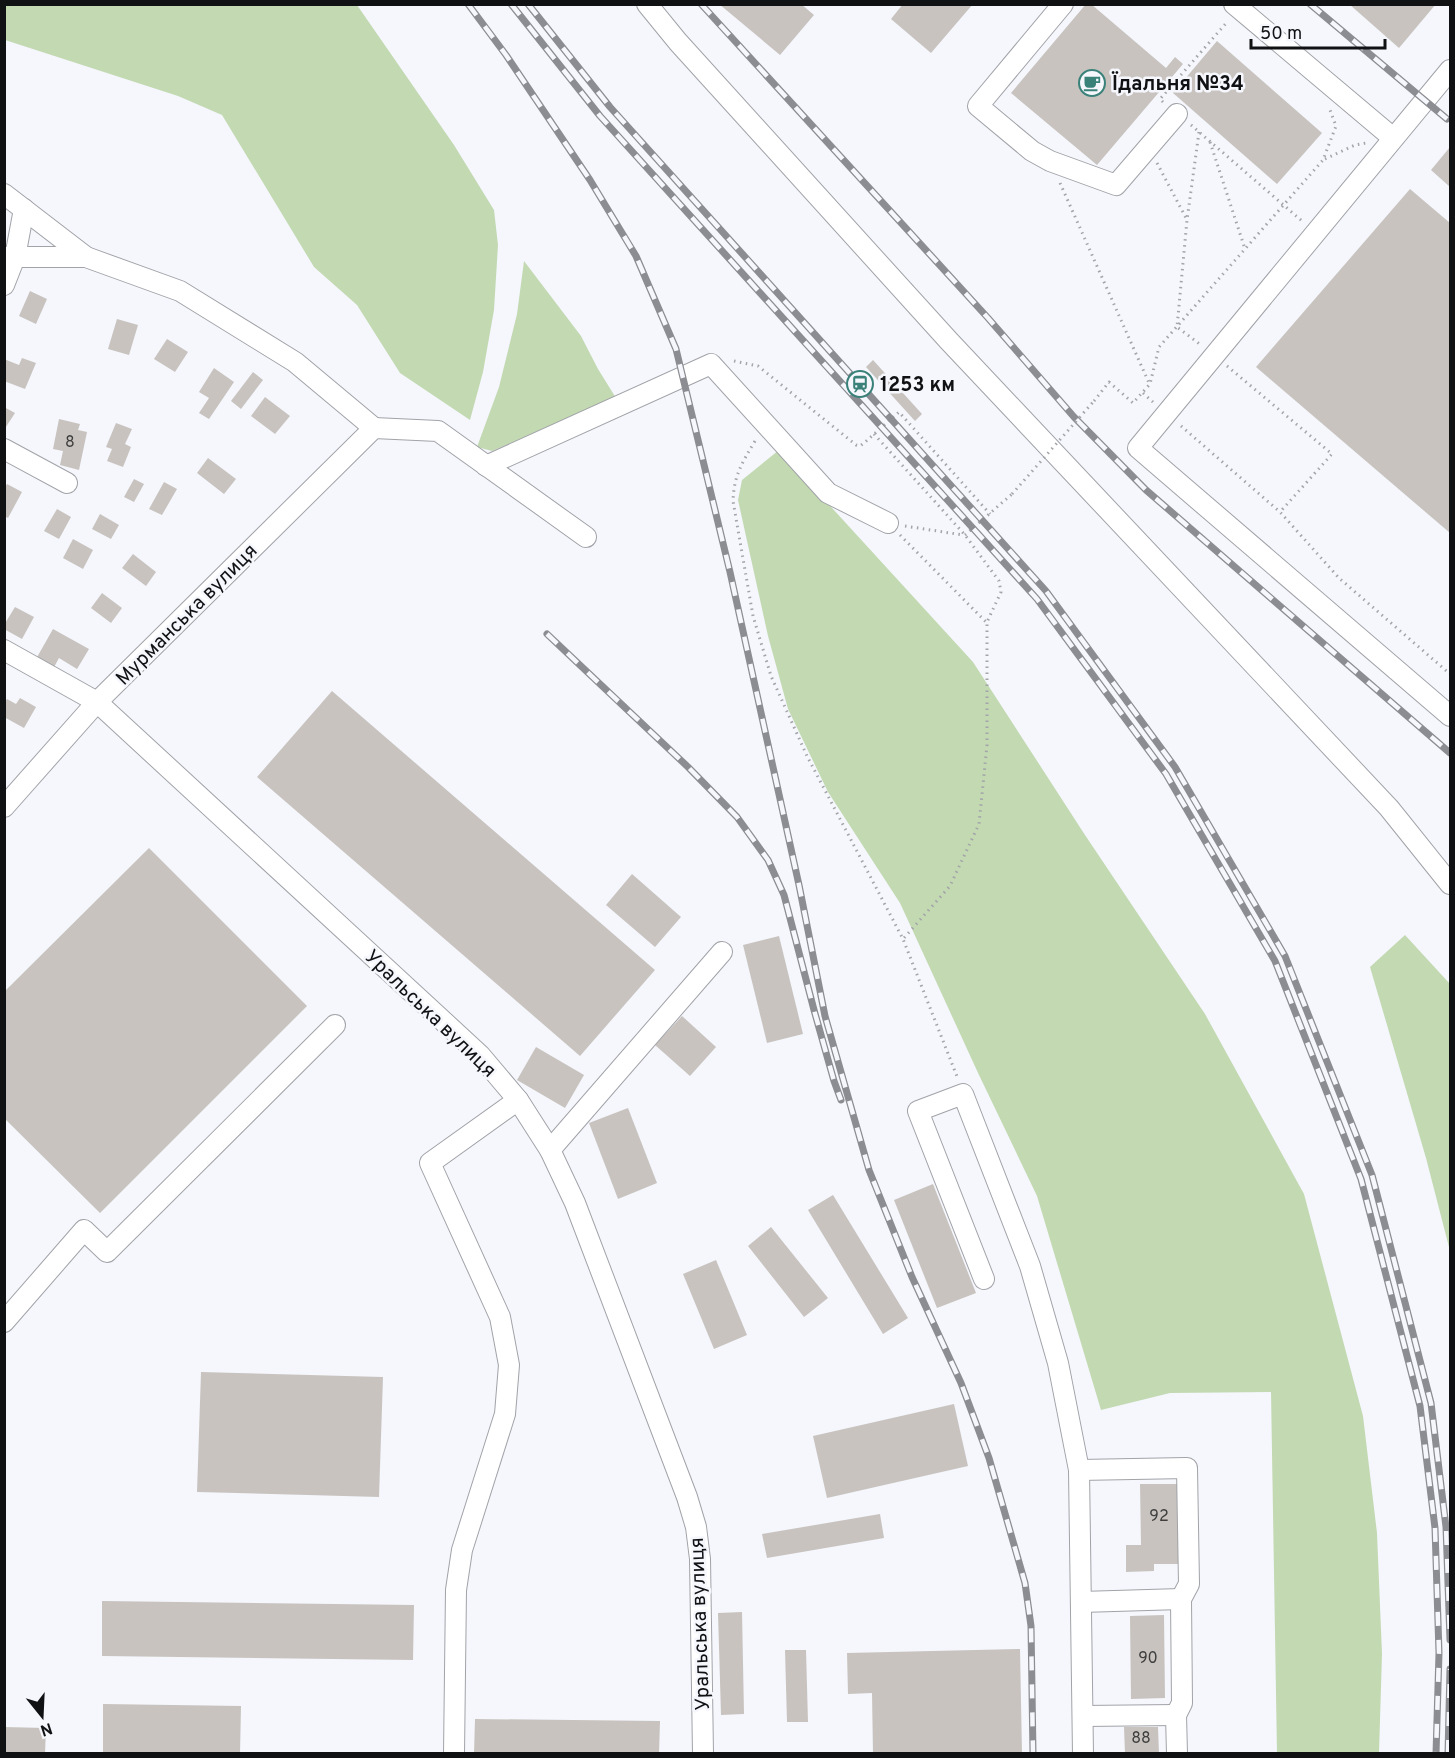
<svg xmlns="http://www.w3.org/2000/svg" width="1455" height="1758" viewBox="0 0 1455 1758" font-family="Overpass,sans-serif">
<style>
.green{fill:#c3d9b2}
.building{fill:#c8c3bf}
.lines{fill:none;stroke-linecap:round;stroke-linejoin:round}
.minor-casing{stroke:#a1a3a8;stroke-width:22}
.path{stroke:#a3a5a9;stroke-width:3;stroke-dasharray:1.5 4.5;stroke-linecap:butt}
.minor{stroke:#fff;stroke-width:20}
.rail-casing{stroke:#8c8d92;stroke-width:7}
.rail{stroke:#f5f7fd;stroke-width:4.5;stroke-dasharray:14;stroke-linecap:butt}
.path-bridge{stroke:#a3a5a9;stroke-width:3;stroke-dasharray:1.5 4.5;stroke-linecap:butt}
.labels{text-anchor:middle;stroke-width:5;stroke-linejoin:round;paint-order:stroke}
.number-label{font-size:16px;fill:#3e3e3e}
.poi-label{font-size:20px;font-weight:bold;fill:#101113;stroke:#f5f7fd;text-anchor:start}
.street-label{font-size:20px;fill:#101113;stroke:#f5f7fd}
</style>
<rect width="100%" height="100%" fill="#f5f7fd"/>
<g class="green">
<polygon points="5,4 357,5 454,145 494,210 498,245 494,310 483,372 470,420 400,373 357,305 314,267 222,115 178,96 5,40"/>
<polygon points="524,261 581,336 598,369 616,398 492,451 477,447 499,387 517,314"/>
<polygon points="779,450 973,662 1085,835 1205,1014 1304,1194 1363,1416 1377,1533 1382,1654 1379,1753 1277,1753 1271,1392 1170,1393 1101,1410 1037,1196 979,1075 900,903 828,792 788,709 768,636 738,500 742,480"/>
<polygon points="1405,935 1450,984 1450,1251 1426,1158 1370,967"/>
</g>
<g class="building">
<polygon points="719,4 801,4 814,15 780,55"/>
<polygon points="903,4 973,4 931,53 891,19"/>
<polygon points="1086,4 1091,4 1166,68 1175,57 1183,64 1097,165 1011,93"/>
<polygon points="1349,4 1436,4 1399,48"/>
<polygon points="1217,41 1322,133 1277,184 1173,93"/>
<polygon points="1450,147 1450,187 1431,170"/>
<polygon points="1410,189 1450,223 1450,533 1256,367"/>
<polygon points="30,291 47,299 36,324 19,316"/>
<polygon points="117,319 138,325 129,355 108,349"/>
<polygon points="167,339 188,352 175,372 154,359"/>
<polygon points="22,358 36,363 25,389 4,381 4,359 19,365"/>
<polygon points="873,360 922,414 915,421 866,367"/>
<polygon points="214,368 234,382 209,419 199,413 209,398 199,392"/>
<polygon points="253,372 263,380 241,409 231,401"/>
<polygon points="265,397 290,416 275,434 251,416"/>
<polygon points="4,407 15,413 4,430"/>
<polygon points="59,419 80,424 78,430 87,432 79,470 60,465 63,451 53,449"/>
<polygon points="116,423 132,429 125,444 131,447 123,467 107,461 112,449 106,447"/>
<polygon points="208,458 236,479 224,494 197,473"/>
<polygon points="134,479 144,484 134,502 124,497"/>
<polygon points="164,482 177,489 162,515 149,509"/>
<polygon points="7,484 22,492 8,518 4,516 4,489"/>
<polygon points="57,509 71,517 59,539 44,531"/>
<polygon points="100,514 119,525 111,539 92,529"/>
<polygon points="73,539 93,550 83,569 63,558"/>
<polygon points="133,554 156,572 146,586 122,568"/>
<polygon points="102,593 122,608 111,623 91,608"/>
<polygon points="15,607 34,617 22,639 4,629 4,625"/>
<polygon points="53,629 89,649 77,669 59,658 53,669 36,659"/>
<polygon points="332,691 655,970 580,1056 257,777"/>
<polygon points="20,698 36,707 24,728 4,717 4,703 7,699 16,704"/>
<polygon points="149,848 307,1006 100,1213 4,1118 4,992"/>
<polygon points="632,874 681,917 655,947 606,905"/>
<polygon points="779,936 803,1034 767,1043 743,945"/>
<polygon points="682,1016 716,1047 690,1076 655,1045"/>
<polygon points="536,1047 584,1075 565,1108 517,1080"/>
<polygon points="628,1108 657,1183 618,1199 589,1123"/>
<polygon points="933,1184 976,1293 937,1308 894,1200"/>
<polygon points="833,1195 908,1318 883,1334 808,1210"/>
<polygon points="771,1227 828,1298 804,1317 748,1246"/>
<polygon points="716,1260 747,1335 714,1349 683,1274"/>
<polygon points="201,1372 383,1377 379,1497 197,1492"/>
<polygon points="954,1404 968,1466 827,1498 813,1436"/>
<polygon points="1140,1484 1178,1484 1184,1564 1154,1564 1154,1571 1126,1572 1126,1545 1141,1545"/>
<polygon points="880,1514 884,1538 767,1558 762,1534"/>
<polygon points="102,1601 414,1605 413,1660 102,1656"/>
<polygon points="742,1612 744,1714 721,1715 718,1613"/>
<polygon points="1164,1615 1165,1698 1131,1699 1130,1616"/>
<polygon points="1020,1649 1022,1754 873,1754 872,1693 848,1694 847,1653"/>
<polygon points="785,1650 806,1650 808,1722 787,1722"/>
<polygon points="103,1704 241,1706 240,1754 103,1754"/>
<polygon points="475,1719 660,1721 659,1754 474,1754"/>
<polygon points="4,1727 46,1728 45,1754 4,1754"/>
<polygon points="1124,1727 1158,1727 1159,1754 1125,1754"/>
</g>
<g class="lines">
<defs>
<g id="minor">
<polyline points="647,4 678,42 949,341 1389,808 1450,884"/>
<polyline points="1063,4 978,106 1032,151 1050,161 1116,185 1177,114"/>
<polyline points="1234,4 1393,138"/>
<polyline points="1450,70 1138,448 1450,716"/>
<polyline points="4,194 86,257"/>
<polyline points="4,257 86,257 180,291 295,362 374,428"/>
<polyline points="4,285 15,257 24,209"/>
<polyline points="374,428 438,431 586,537"/>
<polyline points="4,449 67,483"/>
<polyline points="486,466 711,364 828,493 888,523"/>
<polyline points="4,650 97,702 480,1055 518,1100 550,1150 575,1203 687,1497 696,1527 700,1559 703,1754"/>
<polyline points="4,807 97,702 374,428"/>
<polyline points="550,1150 722,952"/>
<polyline points="984,1279 918,1111 963,1094 1030,1266 1058,1363 1079,1470 1083,1754"/>
<polyline points="4,1322 84,1230 107,1252 335,1025"/>
<polyline points="1079,1470 1187,1468 1189,1584 1181,1599 1182,1703 1176,1715 1177,1754"/>
<polyline points="1081,1602 1181,1599"/>
<polyline points="1083,1716 1176,1715"/>
<polyline points="454,1754 456,1590 462,1550 505,1414 509,1365 500,1317 430,1163 518,1100"/>
</g>
</defs>
<use href="#minor" class="minor-casing"/>
<g class="path">
<polyline points="1163,102 1160,99 1228,21"/>
<polyline points="1191,125 1302,221"/>
<polyline points="1199,132 1187,220 1177,327 1201,345"/>
<polyline points="1210,142 1245,249"/>
<polyline points="1325,159 1355,145 1366,143"/>
<polyline points="1157,163 1186,218"/>
<polyline points="1060,183 1149,383"/>
<polyline points="734,361 758,366 856,445 860,446 864,443 899,412 990,514"/>
<polyline points="1227,366 1332,454 1280,512"/>
<polyline points="1143,393 1153,402"/>
<polyline points="1094,401 1109,382 1133,403 1150,384 1159,347 1323,160 1336,126 1330,110"/>
<polyline points="1181,426 1280,512 1339,578 1450,674"/>
<polyline points="874,434 965,535 999,581 1001,592 987,622 987,745 979,824 950,886 904,938"/>
<path d="M755,441c-13,22 -21,34 -22,60l20,115 18,60 36,80 96,183 55,140"/>
<polyline points="905,526 963,535"/>
<polyline points="900,535 986,622"/>
<polyline points="965,535 1012,494"/>
</g>
<use href="#minor" class="minor"/>
<defs>
<g id="rail">
<polyline points="468,4 506,55 590,180 636,256 676,349 730,572 799,885 825,1016 869,1170 912,1277 961,1383 989,1458 1025,1583 1031,1626 1033,1754"/>
<polyline points="511,4 600,116 1037,599 1166,774 1275,961 1361,1179 1420,1406 1435,1528 1439,1653 1436,1754"/>
<polyline points="528,4 610,107 1046,591 1175,767 1285,956 1372,1175 1431,1403 1446,1527 1450,1640"/>
<polyline points="701,4 988,318 1074,417 1146,490 1450,753"/>
<polyline points="1310,4 1447,119"/>
<polyline points="547,634 688,767 737,817 768,860 784,895 814,1010 834,1081 841,1100"/>
<polyline points="1448,1754 1450,1669"/>
</g>
</defs>
<use href="#rail" class="rail-casing"/>
<use href="#rail" class="rail"/>
<polyline class="path-bridge" points="1012,494 1094,401"/>
</g>
<defs>
<symbol id="cafe-ring" viewBox="-11 -11 22 22"><circle r="9.5" fill="#f5f7fd" stroke="#3a8179" stroke-width="1.5"/><path d="M-5.5-4.5H6V0H3Q3 3.5 0 3.5H-2.5Q-5.5 3.5-5.5 0ZM3-3.2v2h1.7v-2ZM-6 4.5H4V6H-6Z" fill="#3a8179"/></symbol>
<symbol id="station-ring" viewBox="-11 -11 22 22"><circle r="9.5" fill="#f5f7fd" stroke="#3a8179" stroke-width="1.5"/><path d="M-3-6H3Q5-6 5-4V2Q5 4 3 4L4.5 6H3L1.5 4h-3L-3 6H-4.5L-3 4Q-5 4-5 2V-4Q-5-6-3-6ZM-3.5-4v3h7v-3ZM-3.5 1v1.5H-2V1ZM2 1v1.5H3.5V1Z" fill="#3a8179"/></symbol>
</defs>
<g fill-rule="evenodd">
<use href="#cafe-ring" x="1077" y="68" width="30" height="30"/>
<use href="#station-ring" x="845" y="369" width="30" height="30"/>
</g>
<g class="labels">
<g class="number-label">
<text x="70" y="447">8</text>
<text x="1159" y="1521">92</text>
<text x="1148" y="1663">90</text>
<text x="1141" y="1743">88</text>
</g>
<g class="poi-label">
<text x="1112" y="90">Їдальня №34</text>
<text x="880" y="391">1253 км</text>
</g>
<g class="street-label">
<text transform="translate(186 614) rotate(-45)" y="7">Мурманська вулиця</text>
<text transform="translate(431 1013) rotate(44)" y="7">Уральська вулиця</text>
<text transform="translate(699 1624) rotate(-92)" y="7">Уральська вулиця</text>
</g>
</g>
<rect width="1455" height="1758" fill="none" stroke="#101113" stroke-width="12"/>
<g transform="translate(42 1716) rotate(162)" stroke="#f5f7fd" stroke-width="4.5" paint-order="stroke">
<path d="M0-4.5L10 22L0 15L-10 22Z" fill="#101113"/>
<text y="-9" font-size="16" font-weight="bold" text-anchor="middle" fill="#101113">N</text>
</g>
<path d="M1251 39v9h134v-9" fill="none" stroke="#101113" stroke-width="3"/>
<text x="1260" y="39" font-size="18" fill="#101113" stroke="#f5f7fd" stroke-width="4.5" paint-order="stroke">50 m</text>
</svg>
